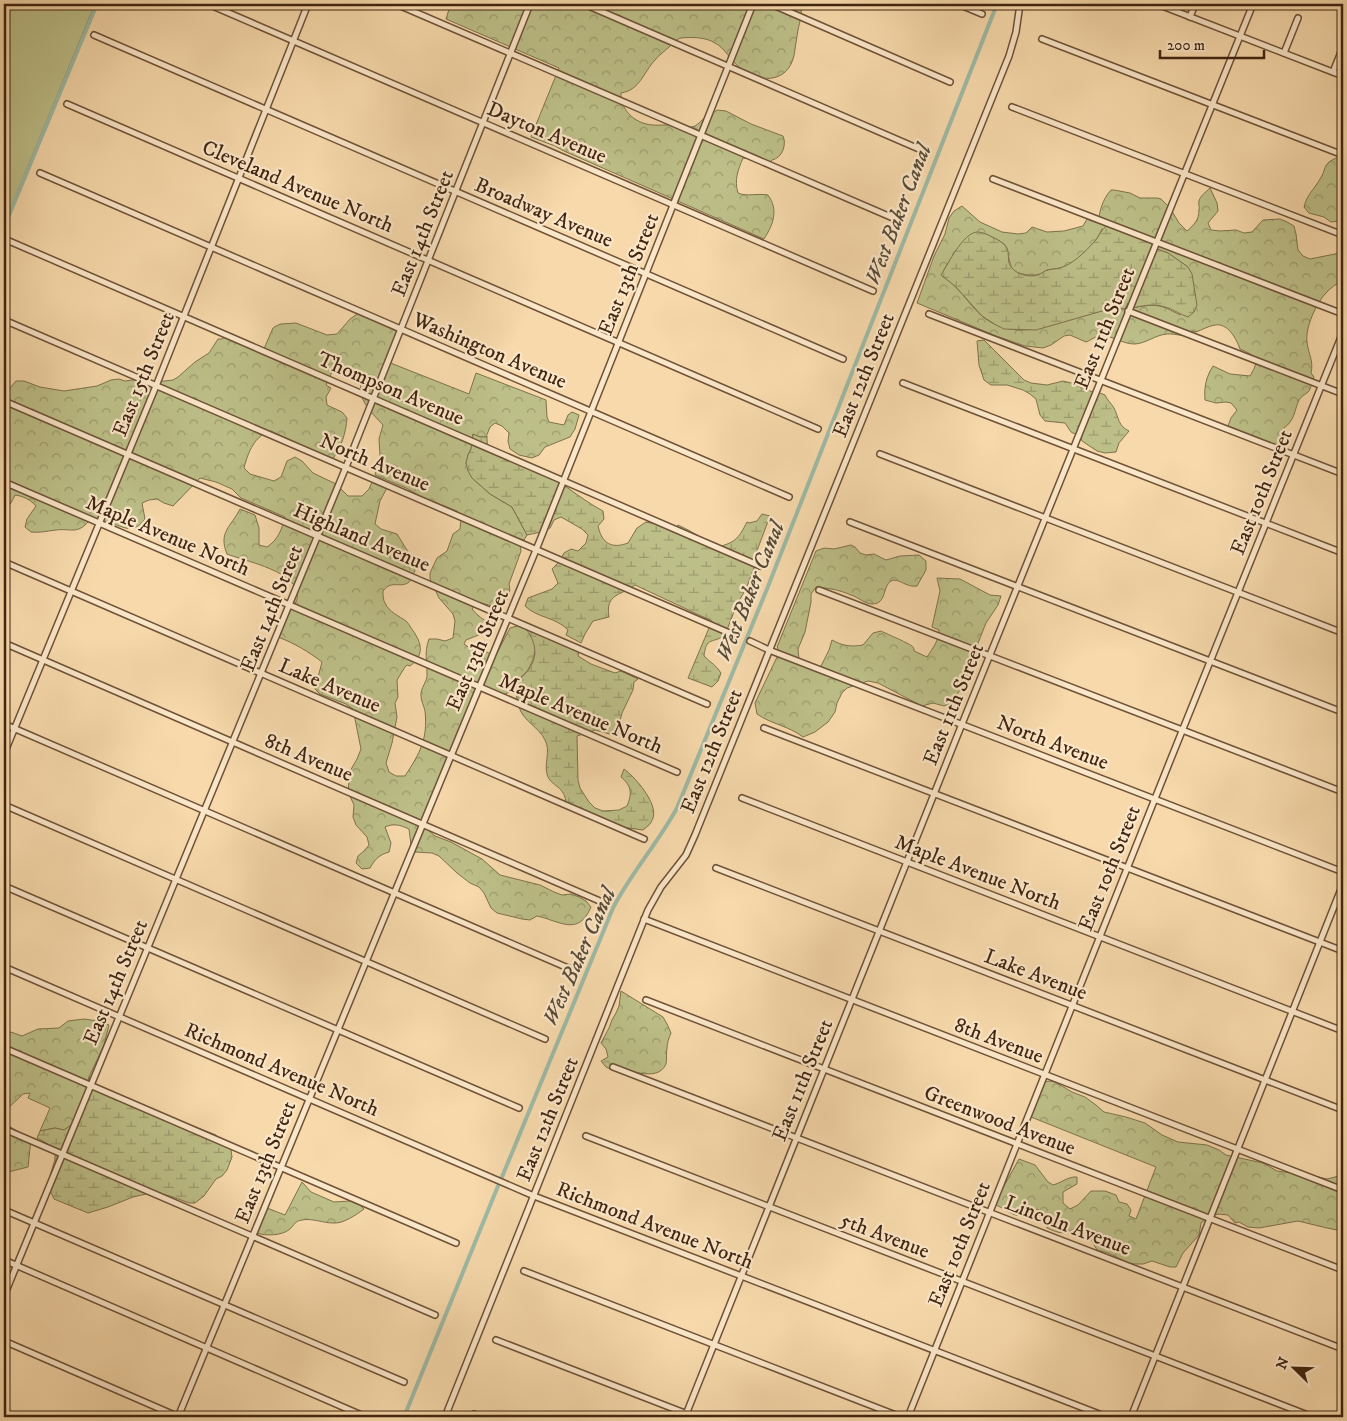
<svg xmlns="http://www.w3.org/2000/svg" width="1347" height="1421" viewBox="0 0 1347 1421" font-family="'IM FELL DW Pica',serif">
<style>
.grass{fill:#bdbf88;stroke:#7f724c}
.forest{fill:url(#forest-crowns);stroke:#7f724c;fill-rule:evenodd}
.wetland{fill:url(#wetland-marsh);stroke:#7f724c}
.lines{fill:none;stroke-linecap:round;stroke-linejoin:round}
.canal{stroke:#9ebaa6;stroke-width:4}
.minor-casing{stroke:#6e5237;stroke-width:8}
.minor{stroke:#fae6c8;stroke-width:5}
.labels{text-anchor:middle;stroke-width:4.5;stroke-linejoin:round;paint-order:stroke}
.street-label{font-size:21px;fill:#412510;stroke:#fae6c8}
.water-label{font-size:22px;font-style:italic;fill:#584a36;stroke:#fae6c8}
</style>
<defs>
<pattern id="forest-crowns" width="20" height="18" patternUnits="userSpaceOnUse" patternTransform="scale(1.25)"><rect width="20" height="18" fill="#bdbf88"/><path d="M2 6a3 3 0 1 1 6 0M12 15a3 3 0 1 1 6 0" fill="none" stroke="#9b9b6e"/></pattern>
<pattern id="wetland-marsh" width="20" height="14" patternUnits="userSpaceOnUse" patternTransform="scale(1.25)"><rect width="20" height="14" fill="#bdbf88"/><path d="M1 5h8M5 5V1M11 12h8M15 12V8" fill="none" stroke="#9b9b6e"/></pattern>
</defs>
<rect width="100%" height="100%" fill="#f7d9ab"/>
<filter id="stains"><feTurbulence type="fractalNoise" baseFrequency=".004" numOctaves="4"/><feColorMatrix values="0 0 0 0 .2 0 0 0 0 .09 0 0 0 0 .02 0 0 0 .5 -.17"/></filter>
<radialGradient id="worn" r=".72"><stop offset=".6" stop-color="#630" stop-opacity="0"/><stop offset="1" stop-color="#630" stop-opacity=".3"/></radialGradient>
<polygon class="grass" points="4,4 95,4 4,224"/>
<g class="forest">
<path d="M451,4h349c3,10 0,16 -2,26 -1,6 -2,12 -3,19 -3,33 -32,37 -56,18 -9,-7 -14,-19 -24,-24 -9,-6 -24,-6 -34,-5 -5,1 -8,6 -12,9 -4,4 -10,8 -14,13 -12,13 -15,30 -34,33 -1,14 10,26 22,30 8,3 16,2 24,2 9,1 19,4 28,1 6,-3 9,-10 15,-13h3l4,-3 9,1 25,13 32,12c4,9 -1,22 -11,24l-2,2 -15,-3 -12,-1c-5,12 -9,22 -5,35 9,4 19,0 30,2 11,15 5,30 -4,44l-200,-88 -9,-5 -24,-9 28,-69 -113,-49 4,-13z"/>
<path d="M1343,154v62l-3,5 -9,1 -7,-5 -15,-4 -5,-6c3,-13 10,-17 16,-28 4,-5 4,-13 9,-17 5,-4 10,-4 14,-8z"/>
<path d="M1210,188l7,15 1,8 -10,12 3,7 9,1 16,-1 8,3 8,-1 11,-12 17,-1 7,3 7,4 2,8 2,16 5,6 7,3 25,-5 8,-4v29c-6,5 -13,9 -18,15 -9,10 -20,34 -18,48 1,11 7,19 4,31l3,4c-2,5 -3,12 -6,15 -3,3 -7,4 -9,8 -5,11 -4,20 -15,28v5l-6,13 -50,-20 3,-8 6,-8 -6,-7 -5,-1 -10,1 -11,-3c-1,-13 1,-23 8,-34l17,8 20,2c10,-16 7,-20 -10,-27 -4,-11 -12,-26 -25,-24 -7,1 -13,5 -19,7l-4,-1c-7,8 -16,2 -25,3 -12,1 -22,10 -33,10 -12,0 -24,-10 -34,-8 -4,0 -9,4 -14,6l-16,-7 -6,1 -13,9 -8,3 -18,-2 -29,-10 -79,-33 17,-47 11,-22 4,-16 5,-7 8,-5 18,16 22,10 16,2 8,-1 6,-6 15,5 17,-1 19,-5 4,-7 11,4c2,-13 4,-23 13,-33h3l16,3 10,5h17l4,1 9,9 9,15 8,8c7,-6 12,-11 12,-21 1,-3 -1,-6 0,-9 1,-5 7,-9 11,-13zM1102,229l66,24 20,14 -8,48c-22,-12 -25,-11 -49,-7l-3,-3 1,-7 -4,11 -8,-1 -8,1c-16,4 -33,8 -49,13 -27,9 -52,14 -77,-5 -15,-13 -24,-31 -41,-41 2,-8 6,-13 11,-20 10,-15 19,-30 39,-19 4,2 9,4 13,8 3,5 4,19 8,26 8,3 19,6 27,3 3,-1 5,-3 7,-4 5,-1 11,-1 16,-3 16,-6 33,-23 39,-38z"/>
<path d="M360,312l42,19 -14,31 81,32 7,-21 70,27 1,17 2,5 15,3 4,-10 4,-3 7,3 -4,14 -5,8 -25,10 -6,8 -7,3 -13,-3 -9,-6 -2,-8 1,-8 -7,-7 -7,-3 -5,4 -4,10h-6l-7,-3 -2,15 -3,6 -2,8 6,15 18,16 22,13 15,28 -3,5 -3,-1 -1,6 1,6 -12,33c3,10 -4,25 -16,22 -6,-1 -11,-3 -16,-4l-5,7c5,7 12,10 18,16l-4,7 -20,8 -2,4 10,7 8,-1 9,4 5,1 14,-27 7,-2c4,1 8,3 11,5 11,10 7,26 1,37 -2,4 -5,6 -8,9 -4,7 -8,15 -16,17 -7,1 -17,-4 -23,-6l-58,137 5,6 6,5 16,6 31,17 18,16 40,10 14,7 8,3 9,-1 8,3 7,4 5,6c-13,30 -31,14 -54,9l-7,4 -8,-1 -25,-6 -6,-5 -7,-15 -5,-6 -9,-4 -13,-10 -18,-17 -7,-3 -17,-1 -4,-7 -2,-16c-9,-4 -15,-6 -24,-2l6,16 -2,9c-10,3 -14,7 -19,16l-8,1 -6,-6 2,-7 6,-5 5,-6 -2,-8 -11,-12 -3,-8 1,-12 -6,-13 2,-21 7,-12 4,-10 -8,-40 -7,-5 -26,-10 -5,-5 7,-27c-13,-10 -28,-19 -44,-25 3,-7 5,-15 9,-22 3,-5 8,-10 10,-16 6,-27 -53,-38 -70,-45 -9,-22 4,-27 13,-45l15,6 4,13v17l8,2c11,-7 15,-18 18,-30l-44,-19 -9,-9 -16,-7 -16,-4 -27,28 -9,-3 -7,-4 -8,1 -7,3 3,16c-12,15 -18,9 -32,5 -8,-1 -16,-2 -24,-3 -12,14 -18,7 -33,9 -9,1 -16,3 -25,2l-6,-5 2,-8 9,-13c-5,-6 -13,-10 -21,-11l-4,8 -7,7v-115l12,-14h8l16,6 24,4 33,-5 14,-6 8,-1 6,2 15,-2 16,3 17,-2 5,-3 17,-15 14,-9 9,-14h4l4,-3 37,15 10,-23 3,-2 5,-2 15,-1 31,12 10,-1 13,-15zM336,363l29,14c-14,17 7,36 18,48l-4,14 1,16 -5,20 31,13 16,9 35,14 4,8 -1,10 -7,5 -6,17 -10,7 -7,15v6l9,19 14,16 2,7 -2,17 -8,3 -8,-2h-8c-5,14 -2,21 -2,35 1,7 -7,14 -6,22 0,5 3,10 4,15 3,28 -5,42 -20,65h-9l-7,-4 -3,-9 6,-20 5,-26 -2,-14 3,-6 -1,-17 8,-13 2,-2 3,1c16,-12 11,-25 1,-38 -1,-2 -3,-5 -5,-7 -7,-5 -17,-9 -21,-18 -2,-3 -2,-8 -2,-12 9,-12 18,-2 26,-9 2,-2 4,-8 6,-11l-5,-16 -13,-21 -16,-5 -6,-5 5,-23 7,-13 -15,-6 -3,7 -7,7h-14l-12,-12 -23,-11 -11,-12 -7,-4 -8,4 -6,16 -7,4 -24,-7 -6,-6c4,-16 11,-33 27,-37l32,15 13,9 16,5c9,-12 14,-27 15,-42l-5,-6 -15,-7 -1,-8 5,-9 -5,-3z"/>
<path d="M851,545l4,2 5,6 6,2 8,-1 12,6 14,-4 19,-1 7,6v9l-9,16c-11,2 -19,-9 -26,-5 -9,6 -4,23 -19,23 -7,0 -14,-7 -21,-9 -11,-5 -23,-7 -35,-8l-5,7v8l-6,30 -7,17 1,10 5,8 11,1 6,-2 8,-16 3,-10c11,6 19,7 31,5l10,-12 8,-2c6,3 30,13 32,16 1,1 1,3 1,4l13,6c6,-9 12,-17 12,-27l-7,-3 8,-36 -3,-13 23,1 30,16 11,1 -3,9 -12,18 -8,20 -3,11 -12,31 -11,18 -8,3 -11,-3 -11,3 -44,-23 -10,-2 -21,7 -5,5 -5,10 -2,9 -7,10 -13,10 -12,5c-14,-11 -32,-13 -46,-23l-2,-11 22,-46v-5l1,-4 -1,-1 39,-96 8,-3 10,1z"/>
<path d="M621,991l42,26 4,7 4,9c-2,5 -4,10 -4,15 -1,5 0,11 -1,16 -9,20 -40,4 -55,2l-1,3 -4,-2 -5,-6 7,-4 -2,-8 -5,-6 8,-15 3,-8 4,-7 3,-7z"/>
<polygon points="84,1019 98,1021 109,1025 104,1045 89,1077 87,1095 79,1120 64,1130 55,1128 40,1131 50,1108 28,1098 30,1093 23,1094 4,1112 4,1036 11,1032 22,1036 38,1029 59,1028 68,1021"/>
<path d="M1049,1081l6,1 17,10 13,5 11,8 8,7 22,5 19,6 17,12 16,7 29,3 12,5 7,5 37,8 14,8 21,3 12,1 17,4 16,-4v52l-6,3 -10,-2 -29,-7 -39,7 -11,-1 -9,-5 -4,1 -7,-8 -10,-1 -11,4 -6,5 -2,12 -16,18 -7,14h-6l-18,-6 -9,3h-12l-23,-11 -11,-3 -12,-21 -8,-2c-13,8 -16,7 -30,1l-2,-15 -8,-4c-22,13 -23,4 -43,-5l25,-45 16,6 13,17 5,3c8,-2 16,-9 24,-8v7l-14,8v11l7,6 8,-4 13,-14h14l11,4 3,7 8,2 4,6 -2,6 7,3 20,-52 -125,-50 14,-35z"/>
<polygon points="4,1114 7,1125 31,1139 28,1167 4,1173"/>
<path d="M302,1182l9,10 23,10 16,-1 8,2 6,6c-8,6 -21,15 -31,14 -10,0 -21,-5 -31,-3 -7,1 -8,5 -12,9 -8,7 -25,7 -33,4l10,-25 18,7z"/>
</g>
<g class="wetland">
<path d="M1108,225l44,17 5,7 11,4 20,14 4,7 5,31 -3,7 -6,5c-9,-3 -15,-8 -23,-10 -12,-4 -22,-1 -34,1l-3,-5 -3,6 -8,-1 -8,1 -73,21 -32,-1 -8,-4 -14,-9 -27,-30 -14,-11c7,-11 22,-42 36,-43 5,0 10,2 15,5 5,2 12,6 15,11 2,5 1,11 2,15 4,11 19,15 29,12 3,-1 5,-3 7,-4 5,-2 10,-2 15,-3 13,-4 25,-16 34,-26 5,-5 7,-13 14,-17z"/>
<path d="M984,340l40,40 7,3 16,2 16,-4 8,2 24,10h5l5,2c2,5 6,8 9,13 5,10 4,18 15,23l-10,12 -3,9 -11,1 -8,-2 -15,-10 -1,-4 -10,-5 -6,-9 -20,-2 -5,-6 -4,-16 -6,-5 -7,-4 -16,-5h-16l-7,-5 -5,-15 -2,-24z"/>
<path d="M473,434l7,3h6l1,-1c0,5 0,10 4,14 8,8 29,14 39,17 28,10 48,31 73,44l1,8 -6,7c4,18 14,23 30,17l9,-15 9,-6 10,2 17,8 5,-7c14,6 26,15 40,22 19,-5 21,-10 29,-25l2,1 8,-2 5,-7 8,2 -15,40 -1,12 -8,21 -9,15 -12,31c-12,9 -19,1 -21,21 6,6 13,10 17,17l-3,8 -6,6 -24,-9 24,-57 -77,-36c-14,11 -30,8 -26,32l-16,4 -8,13 -4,9 -15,-8 2,-5c-12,-13 -31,-12 -43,-24l3,-8 24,-9 6,-6 -6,-14 7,-7 5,-9 7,-4 7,2 8,-8 2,-8 -6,-6 -21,-12 -7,3 -4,8 -2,1 -6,-1 -1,4 -14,3 -15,-28 -22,-13 -18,-16 -4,-7 -2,-8 2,-8 3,-6z"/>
<path d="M527,630l28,9 24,13 -1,4 13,8 24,9 6,-2 17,8 -4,3 -1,8 -11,23 -2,8 2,8 -5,7 -22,-6 -18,6 1,44 2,8 9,14 6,6 8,3 16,-1 8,-4c5,-12 5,-20 -6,-29l3,-8c11,8 34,34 29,49 -2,6 -5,8 -10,12l-23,-3 -54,-22c0,-20 -16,-18 -19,-31 -3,-11 4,-23 -2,-34 -6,-13 -22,-19 -26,-33 -2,-6 -4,-15 -2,-22 2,-7 8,-10 12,-16 9,-13 7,-26 -2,-39z"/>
<path d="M89,1077v8l127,50 15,15 1,7 -5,13 -5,6 -6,3 -12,17 -9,7h-6l-16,-6 -18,-5 -22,5 -25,10 -20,6 -34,-14c-2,-5 -6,-11 -5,-15 1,-22 19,-32 -12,-46l3,-7 15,-3 9,2 14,-10 9,-25z"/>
</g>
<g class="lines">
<g class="canal">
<polyline points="4,227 97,4"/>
<path d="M502,1177l111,-269c18,-35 45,-65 64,-100l90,-219 230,-585"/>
<polyline points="404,1417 498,1186"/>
</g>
<defs>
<g id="minor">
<polyline points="208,4 873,291"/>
<polyline points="396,4 900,221"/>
<polyline points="584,4 926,152"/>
<polyline points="771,4 950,82"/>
<polyline points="958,4 982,14"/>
<polyline points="1157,4 1343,76"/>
<polyline points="1190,17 1195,4"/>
<polyline points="94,35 843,359"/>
<polyline points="1042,39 1343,155"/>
<polyline points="1284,53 1298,18"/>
<polyline points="1333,72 1343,47"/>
<polyline points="67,104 818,429"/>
<polyline points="1012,107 1343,235"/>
<polyline points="40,173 789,497"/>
<polyline points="993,179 1343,314"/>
<polyline points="9,241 760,566"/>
<polyline points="1128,311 1343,394"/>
<polyline points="929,314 1343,474"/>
<polyline points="4,320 734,635"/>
<polyline points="903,383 1343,553"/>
<polyline points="4,401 707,704"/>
<polyline points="880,454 1343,633"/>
<polyline points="4,482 677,772"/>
<polyline points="850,522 1337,710"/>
<polyline points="4,562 644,839"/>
<polyline points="819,590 1343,792"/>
<polyline points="750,641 769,650 1343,872"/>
<polyline points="4,643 602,902"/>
<polyline points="4,724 575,971"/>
<polyline points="764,728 1343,951"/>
<polyline points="4,754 156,386 308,4"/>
<polyline points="742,798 1343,1031"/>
<polyline points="4,805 545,1039"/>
<polyline points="716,868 1343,1110"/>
<polyline points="4,886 519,1108"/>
<polyline points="644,919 1343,1190"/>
<polyline points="4,967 534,1196 1107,1417"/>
<polyline points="646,1000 1343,1270"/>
<polyline points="4,1048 456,1243"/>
<polyline points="613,1067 1343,1349"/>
<polyline points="4,1129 435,1315"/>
<polyline points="586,1136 1313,1417"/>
<polyline points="4,1210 404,1382"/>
<polyline points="4,1260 366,1417"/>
<polyline points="524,1271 901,1417"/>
<polyline points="4,1296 346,467 530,4"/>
<polyline points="496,1340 695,1417"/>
<polyline points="4,1341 179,1417"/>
<polyline points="474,1414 483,1417"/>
<polyline points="178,1417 536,550 753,4"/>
<polyline points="445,1417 648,910 661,887 686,855 695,835 1009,56 1016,32 1020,4"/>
<polyline points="685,1417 962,724 1253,4"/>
<polyline points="908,1417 1170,761 1343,332"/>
<polyline points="1131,1417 1343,884"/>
</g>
</defs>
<use href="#minor" class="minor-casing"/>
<use href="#minor" class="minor"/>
</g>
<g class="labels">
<g class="street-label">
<text transform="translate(547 132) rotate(23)" y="7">Dayton Avenue</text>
<text transform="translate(298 186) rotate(23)" y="7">Cleveland Avenue North</text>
<text transform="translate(544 212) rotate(23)" y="7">Broadway Avenue</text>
<text transform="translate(422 233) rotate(-68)" y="7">East 14th Street</text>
<text transform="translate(628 274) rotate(-68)" y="7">East 13th Street</text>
<text transform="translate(1104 328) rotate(-68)" y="7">East 11th Street</text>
<text transform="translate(490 350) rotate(23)" y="7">Washington Avenue</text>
<text transform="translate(143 374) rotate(-68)" y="7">East 15th Street</text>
<text transform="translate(863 375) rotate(-68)" y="7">East 12th Street</text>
<text transform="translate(391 388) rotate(23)" y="7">Thompson Avenue</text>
<text transform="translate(375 462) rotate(23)" y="7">North Avenue</text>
<text transform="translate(1261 492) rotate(-68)" y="7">East 10th Street</text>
<text transform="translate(168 535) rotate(23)" y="7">Maple Avenue North</text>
<text transform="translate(362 537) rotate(23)" y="7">Highland Avenue</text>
<text transform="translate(271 608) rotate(-68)" y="7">East 14th Street</text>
<text transform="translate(477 650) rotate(-67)" y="7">East 13th Street</text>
<text transform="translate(330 685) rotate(23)" y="7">Lake Avenue</text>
<text transform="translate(953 704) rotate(-68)" y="7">East 11th Street</text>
<text transform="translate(581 713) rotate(23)" y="7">Maple Avenue North</text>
<text transform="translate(1053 742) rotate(21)" y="7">North Avenue</text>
<text transform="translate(711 751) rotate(-68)" y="7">East 12th Street</text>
<text transform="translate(309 757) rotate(23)" y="7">8th Avenue</text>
<text transform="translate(1109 868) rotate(-68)" y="7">East 10th Street</text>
<text transform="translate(978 872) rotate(21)" y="7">Maple Avenue North</text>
<text transform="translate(1036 974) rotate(21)" y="7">Lake Avenue</text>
<text transform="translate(115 982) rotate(-67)" y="7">East 14th Street</text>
<text transform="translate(999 1040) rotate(21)" y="7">8th Avenue</text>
<text transform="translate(282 1069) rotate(23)" y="7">Richmond Avenue North</text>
<text transform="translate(802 1080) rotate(-68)" y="7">East 11th Street</text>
<text transform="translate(547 1119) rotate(-68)" y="7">East 12th Street</text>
<text transform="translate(1000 1120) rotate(21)" y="7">Greenwood Avenue</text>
<text transform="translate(265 1162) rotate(-68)" y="7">East 13th Street</text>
<text transform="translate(655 1225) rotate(21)" y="7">Richmond Avenue North</text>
<text transform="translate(1068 1225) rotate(21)" y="7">Lincoln Avenue</text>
<text transform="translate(885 1235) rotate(21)" y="7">5th Avenue</text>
<text transform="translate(959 1244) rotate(-68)" y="7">East 10th Street</text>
</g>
<g class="water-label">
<text transform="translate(897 214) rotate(-69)" y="8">West Baker Canal</text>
<text transform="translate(749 591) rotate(-68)" y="8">West Baker Canal</text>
<text transform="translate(578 956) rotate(-66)" y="8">West Baker Canal</text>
</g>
</g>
<rect width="1347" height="1421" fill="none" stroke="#f7d9ab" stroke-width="20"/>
<rect x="5" y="5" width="1337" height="1411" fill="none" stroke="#412510" stroke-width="2.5"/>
<rect x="10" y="10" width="1327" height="1401" fill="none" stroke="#412510"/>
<g transform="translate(1294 1368) rotate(293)" stroke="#fae6c8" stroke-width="4" paint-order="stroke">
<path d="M0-4L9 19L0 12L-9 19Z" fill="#412510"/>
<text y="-8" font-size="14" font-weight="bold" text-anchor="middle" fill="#412510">N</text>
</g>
<path d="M1160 50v8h104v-8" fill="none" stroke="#412510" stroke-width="2.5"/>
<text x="1167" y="50" font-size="15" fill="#412510" stroke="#fae6c8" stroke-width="4" paint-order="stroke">200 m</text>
<rect width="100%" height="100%" filter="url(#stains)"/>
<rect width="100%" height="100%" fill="url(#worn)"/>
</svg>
